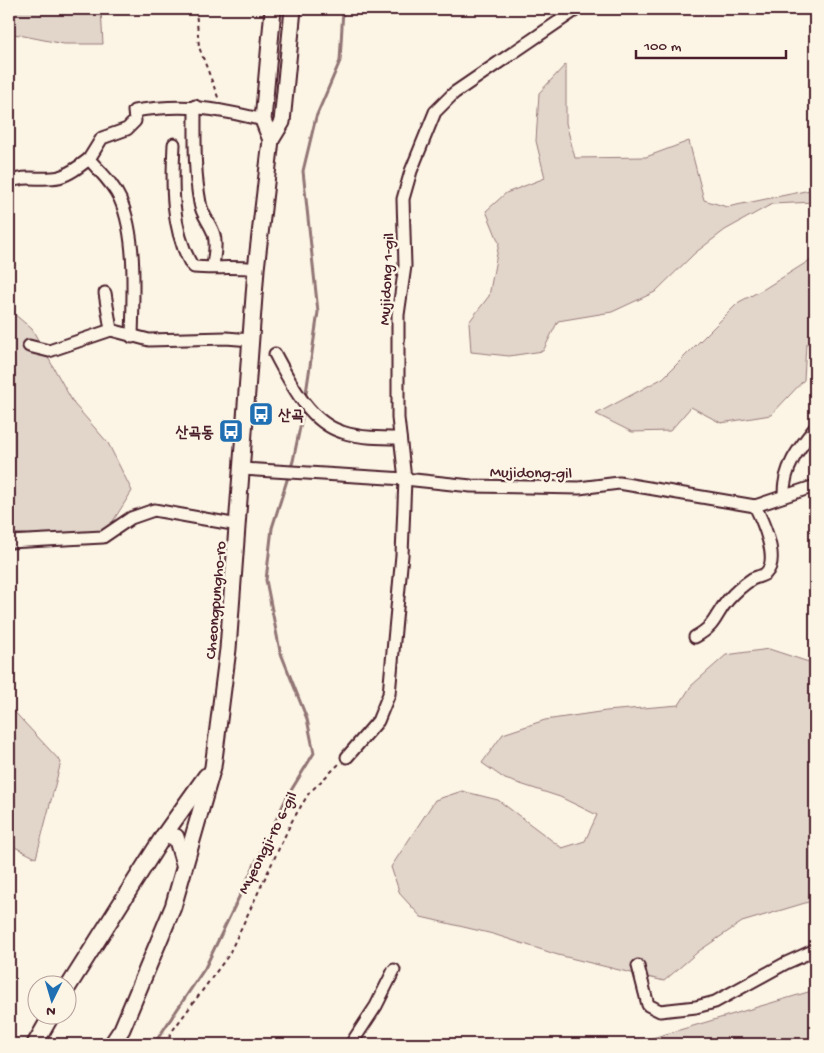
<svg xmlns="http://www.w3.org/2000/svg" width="824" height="1053" viewBox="0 0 824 1053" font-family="'Gochi Hand','Poor Story',sans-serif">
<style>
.green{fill:#e2d5ca;stroke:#967a7a}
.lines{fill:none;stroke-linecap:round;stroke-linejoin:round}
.stream{stroke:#917474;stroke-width:3}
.street-casing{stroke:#4a1f2b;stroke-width:15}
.secondary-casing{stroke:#4a1f2b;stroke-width:19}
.path{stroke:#4a1f2b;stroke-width:2;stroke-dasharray:4 4;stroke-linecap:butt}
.street{stroke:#fcf5e5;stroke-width:11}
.secondary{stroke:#fcf5e5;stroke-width:15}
.labels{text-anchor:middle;stroke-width:5;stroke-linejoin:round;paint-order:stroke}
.street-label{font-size:16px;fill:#4a1f2b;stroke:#fcf5e5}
.poi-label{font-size:16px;font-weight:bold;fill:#4a1f2b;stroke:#fcf5e5;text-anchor:start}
</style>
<rect width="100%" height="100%" fill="#fcf5e5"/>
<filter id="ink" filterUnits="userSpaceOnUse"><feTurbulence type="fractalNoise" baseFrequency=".02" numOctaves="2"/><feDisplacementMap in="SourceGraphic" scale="10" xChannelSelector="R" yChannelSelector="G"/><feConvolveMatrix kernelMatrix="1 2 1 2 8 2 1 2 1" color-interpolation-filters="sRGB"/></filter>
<g filter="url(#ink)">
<g class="green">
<polygon points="9,9 101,9 103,44 64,44 9,33"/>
<polygon points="566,64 566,123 575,158 646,157 689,141 704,200 727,207 815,189 815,202 772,204 725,230 695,253 655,292 612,312 558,321 543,351 509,356 471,352 469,322 489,296 499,243 486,211 506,193 545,178 536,141 539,93"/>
<polygon points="815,257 815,342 806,344 804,380 771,415 721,423 691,407 670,431 632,432 596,414 663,378 739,302 764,289"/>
<polygon points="13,313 32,329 74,404 108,443 132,491 103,537 52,536 9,533 9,315"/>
<polygon points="769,649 815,664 815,900 742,922 699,951 664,981 558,955 493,934 421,917 400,894 391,867 435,800 462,791 498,800 562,848 585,841 597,815 560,797 505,779 482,763 503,734 545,720 606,711 679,705 691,686 726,655"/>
<polygon points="9,706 61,762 36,858 9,844"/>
<polygon points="815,990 815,1044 632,1044"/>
</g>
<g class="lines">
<g class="stream">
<polyline points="305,400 318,312 303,171 316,117 340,61 343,9"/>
<polyline points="154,1044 205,968 287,797 314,753 307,719 280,651 266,580 272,528 293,461 304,408"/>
</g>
<defs>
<g id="street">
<path d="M195,106c0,33 -1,65 5,97 2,13 11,21 14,32 3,10 0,21 -1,31"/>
<path d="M174,144c-2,40 -3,84 17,120l3,3c20,2 40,-1 62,2"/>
<path d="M9,182c17,-8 32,-1 50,-5 11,-3 21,-11 30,-18"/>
<polyline points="105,293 111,330 149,340 226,338 251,340"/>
<path d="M132,337c1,-42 5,-100 -12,-138 -7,-16 -20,-27 -31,-40l13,-21 25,-9 8,-8 -1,-10c50,-8 81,-3 129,9"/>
<polyline points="29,346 49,351 111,330"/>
<path d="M275,354c15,28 34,68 67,78 18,6 39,6 58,6"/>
<polyline points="242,469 405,479 471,486 579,488 619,483 755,506 815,486"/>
<path d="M784,495c-1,-27 15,-47 31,-67"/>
<polyline points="9,542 103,537 131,518 154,510 238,525"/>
<path d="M695,637c22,-12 19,-21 33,-37 7,-8 15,-15 24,-21 4,-2 11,-3 14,-6 14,-14 -4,-53 -11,-67"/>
<polyline points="347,757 378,721 389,694 402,555 405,479 398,418 398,315 405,266 403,199 411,171 435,112 454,93 577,9"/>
<polyline points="638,966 648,1005 660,1011 696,1007 715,1002 786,963 815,950"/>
<polyline points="351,1044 376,1006 394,970"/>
</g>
<g id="secondary">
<polyline points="271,140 263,120 273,9"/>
<polyline points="184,864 176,837 164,835 206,776"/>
<polyline points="68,987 164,835"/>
<polyline points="35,1044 51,1016"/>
<polyline points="112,1044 122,1029 173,907 213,767 228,649 256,269 271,140 282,122 293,9"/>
</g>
</defs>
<use href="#street" class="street-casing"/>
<use href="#secondary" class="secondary-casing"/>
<g class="path">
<polyline points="196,9 199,47 219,100"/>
<polyline points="165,1044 173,1030 228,956 292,821 309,793 339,764"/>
</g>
<use href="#street" class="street"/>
<use href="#secondary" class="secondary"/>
</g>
</g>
<defs>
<symbol id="bus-square" viewBox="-11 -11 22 22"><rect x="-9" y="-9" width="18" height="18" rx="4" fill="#1f6fb2" stroke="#fcf5e5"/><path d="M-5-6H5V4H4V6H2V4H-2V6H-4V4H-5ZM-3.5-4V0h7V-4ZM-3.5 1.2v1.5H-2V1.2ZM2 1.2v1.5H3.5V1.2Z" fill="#fff"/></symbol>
</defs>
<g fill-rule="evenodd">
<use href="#bus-square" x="247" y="400" width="28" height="28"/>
<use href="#bus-square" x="217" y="417" width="28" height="28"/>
</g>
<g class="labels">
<g class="street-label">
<text transform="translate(385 279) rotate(-87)" y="6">Mujidong 1-gil</text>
<text transform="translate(531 471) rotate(1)" y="6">Mujidong-gil</text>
<text transform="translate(214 600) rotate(-85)" y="6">Cheongpungho-ro</text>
<text transform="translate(266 842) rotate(-63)" y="6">Myeongji-ro 6-gil</text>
</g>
<g class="poi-label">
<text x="278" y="420">산곡</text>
<text x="214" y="437" text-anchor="end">산곡동</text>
</g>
</g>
<rect width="824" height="1053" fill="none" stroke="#fcf5e5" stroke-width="30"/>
<rect x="15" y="15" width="794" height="1023" fill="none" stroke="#4a1f2b" stroke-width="2" filter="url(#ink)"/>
<g transform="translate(52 1000) rotate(185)"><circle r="24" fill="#fcf5e5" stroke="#b59f9b"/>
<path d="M0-4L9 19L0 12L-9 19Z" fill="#1f6fb2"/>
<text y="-8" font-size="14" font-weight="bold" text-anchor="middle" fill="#4a1f2b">N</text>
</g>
<path d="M636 50v8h150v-8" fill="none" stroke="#4a1f2b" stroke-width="2.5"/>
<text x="644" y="50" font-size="15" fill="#4a1f2b" stroke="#fcf5e5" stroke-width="4" paint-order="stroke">100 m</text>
</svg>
